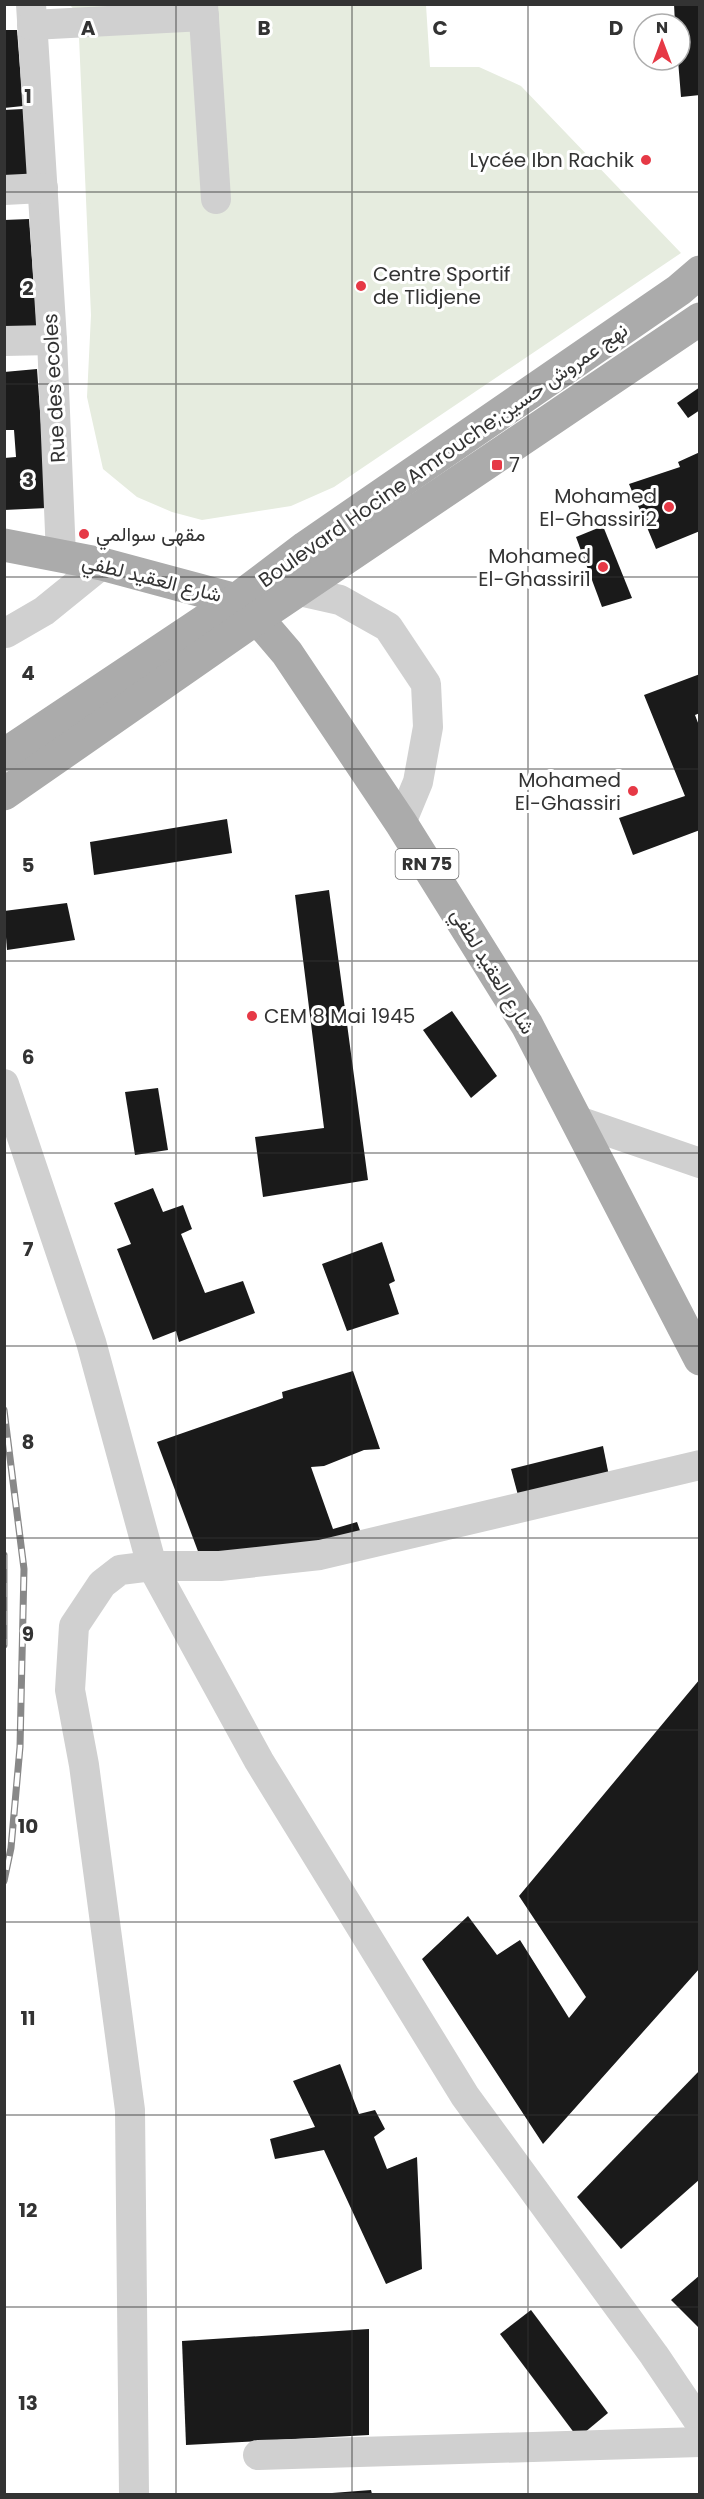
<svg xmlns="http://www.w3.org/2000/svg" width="704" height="2499" viewBox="0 0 704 2499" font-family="Poppins,Vazirmatn,sans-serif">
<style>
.green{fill:#e6ecdf}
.building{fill:#1a1a1a}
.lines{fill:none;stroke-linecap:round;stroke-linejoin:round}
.minor{stroke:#d0d0d0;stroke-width:30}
.major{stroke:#ababab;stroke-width:33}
.rail-casing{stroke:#888;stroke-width:7}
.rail{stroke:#fff;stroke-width:4.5;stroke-dasharray:14;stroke-linecap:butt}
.grid{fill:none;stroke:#333;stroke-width:1.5;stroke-opacity:0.55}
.poi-dot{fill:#e63946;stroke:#fff;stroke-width:2}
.labels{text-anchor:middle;stroke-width:6;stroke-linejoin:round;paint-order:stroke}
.shield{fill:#fff;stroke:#707070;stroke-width:1.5}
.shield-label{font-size:18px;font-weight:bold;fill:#333}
.poi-label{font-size:20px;fill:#333;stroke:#fff;text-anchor:end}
.street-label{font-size:20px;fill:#333;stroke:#fff}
.grid-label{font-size:20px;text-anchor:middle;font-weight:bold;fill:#333;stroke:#fff;stroke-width:6;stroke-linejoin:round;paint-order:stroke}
</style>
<rect width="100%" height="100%" fill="#fff"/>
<polygon class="green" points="70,5 426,5 430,67 479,67 521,86 681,253 334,487 291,506 202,520 172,512 137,497 103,469 87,397 91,315 78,14"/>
<g class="building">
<polygon points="674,4 700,4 700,95 681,97 678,60 680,24 675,24"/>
<polygon points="4,30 17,30 23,106 4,108"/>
<polygon points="23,109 28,176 4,177 4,110"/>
<polygon points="29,219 37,328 4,329 4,220"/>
<polygon points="37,369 47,508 4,510 4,458 16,457 14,430 4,430 4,372"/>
<polygon points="700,387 700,410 688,418 677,403"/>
<polygon points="700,452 700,531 656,549 629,484 680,467 678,462"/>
<polygon points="603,526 632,598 602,607 576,537"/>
<polygon points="700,674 700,713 695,715 700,728 700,830 633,855 619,818 685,796 644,695"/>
<polygon points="227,819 232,853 94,875 90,842"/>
<polygon points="329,890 368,1180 263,1197 255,1137 324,1128 295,895"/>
<polygon points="67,903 75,940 7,950 4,911"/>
<polygon points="452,1011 497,1076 471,1098 423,1030"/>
<polygon points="158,1088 168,1150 135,1155 125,1092"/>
<polygon points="153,1188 163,1212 183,1205 192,1229 181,1234 205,1293 243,1281 255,1313 179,1342 176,1331 153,1340 117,1249 131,1244 114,1203"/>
<polygon points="382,1242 395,1281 389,1284 399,1314 347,1331 322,1264"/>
<polygon points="353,1371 380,1449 364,1450 324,1466 311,1467 333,1529 357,1522 363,1539 199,1554 157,1442 283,1398 282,1392"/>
<polygon points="603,1446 609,1476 519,1499 511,1469"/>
<polygon points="700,1679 700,1968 543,2144 422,1959 468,1916 497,1955 520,1940 569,2018 586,1997 519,1896"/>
<polygon points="340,2064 359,2114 375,2110 385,2129 374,2137 387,2169 417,2157 422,2269 386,2284 324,2150 275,2159 270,2139 315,2127 293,2081"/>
<polygon points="700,2070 700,2179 621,2249 577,2197"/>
<polygon points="700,2275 700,2329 671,2300"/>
<polygon points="531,2310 608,2413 578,2438 500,2334"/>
<polygon points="369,2329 369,2435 186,2445 182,2341"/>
<polygon points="371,2490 372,2494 332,2494 332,2493"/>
</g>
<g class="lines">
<g class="minor">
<polyline points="31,4 52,340 61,556"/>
<polyline points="203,4 216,199"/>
<polyline points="32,25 204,16"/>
<polyline points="4,190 43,188"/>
<polyline points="4,341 52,340"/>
<polyline points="281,594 300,591 340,600 388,627 426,684 428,727 418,782 401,823"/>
<polyline points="6,633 44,611 102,564"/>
<polyline points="4,1084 91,1342 152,1566 259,1761 465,2096 654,2355 700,2423"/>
<polyline points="578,1121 700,1163"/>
<polyline points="258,2455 700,2442"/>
<polyline points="134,2494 130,2110 84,1765 70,1690 74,1626 102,1584 120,1570 152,1566 220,1566 320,1555 700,1465"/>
</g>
<g class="major">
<polyline points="4,545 102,564 236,600 257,618 287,653 401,823 527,1025 700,1359"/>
<polyline points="4,755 236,600 306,547 679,290 700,272"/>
<polyline points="4,794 257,618 700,319"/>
</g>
<defs>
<g id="rail">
<polyline points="4,1410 24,1569 20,1747 11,1848 4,1881"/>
<polyline points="4,1555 4,1645"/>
</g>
</defs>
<use href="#rail" class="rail-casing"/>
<use href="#rail" class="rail"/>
</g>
<path class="grid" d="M176,4v2490M352,4v2490M528,4v2490M4,192h696M4,384h696M4,577h696M4,769h696M4,961h696M4,1153h696M4,1346h696M4,1538h696M4,1730h696M4,1922h696M4,2115h696M4,2307h696"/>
<g class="poi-dot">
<circle cx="646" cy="160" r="6"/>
<circle cx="361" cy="286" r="6"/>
<rect x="491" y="459" width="12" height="12" rx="3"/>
<circle cx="669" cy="507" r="6"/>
<circle cx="84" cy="534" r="6"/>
<circle cx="603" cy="567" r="6"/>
<circle cx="633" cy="791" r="6"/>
<circle cx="252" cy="1016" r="6"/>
</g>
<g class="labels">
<rect class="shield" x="395.5" y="849" width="63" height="30" rx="4.5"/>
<g class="shield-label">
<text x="427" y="870">RN 75</text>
</g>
<g class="poi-label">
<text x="634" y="167">Lycée Ibn Rachik</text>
<text x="373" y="281" text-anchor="start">Centre Sportif<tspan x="373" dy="23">de Tlidjene</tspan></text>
<text x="509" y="472" text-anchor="start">7</text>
<text x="657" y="503">Mohamed<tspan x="657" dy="23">El-Ghassiri2</tspan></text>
<text x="96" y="541" text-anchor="start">مقهى سوالمي</text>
<text x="591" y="563">Mohamed<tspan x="591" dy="23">El-Ghassiri1</tspan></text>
<text x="621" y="787">Mohamed<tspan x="621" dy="23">El-Ghassiri</tspan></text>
<text x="264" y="1023" text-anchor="start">CEM 8 Mai 1945</text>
</g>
<g class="street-label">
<text transform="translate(54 388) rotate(-93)" y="7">Rue des ecoles</text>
<text transform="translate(443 455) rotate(-35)" y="7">Boulevard Hocine Amrouche;نهج عمروش حسين</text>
<text transform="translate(152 578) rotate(14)" y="7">شارع العقيد لطفي</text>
<text transform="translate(493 971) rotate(59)" y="7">شارع العقيد لطفي</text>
</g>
</g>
<g class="grid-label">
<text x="88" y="35">A</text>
<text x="264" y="35">B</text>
<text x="440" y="35">C</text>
<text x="616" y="35">D</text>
<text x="28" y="103">1</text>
<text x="28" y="295">2</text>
<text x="28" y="487">3</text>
<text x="28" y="680">4</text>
<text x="28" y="872">5</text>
<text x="28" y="1064">6</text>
<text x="28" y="1256">7</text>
<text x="28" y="1449">8</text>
<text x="28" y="1641">9</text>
<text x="28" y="1833">10</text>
<text x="28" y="2025">11</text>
<text x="28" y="2217">12</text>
<text x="28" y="2410">13</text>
</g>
<rect width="704" height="2499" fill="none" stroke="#333333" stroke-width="12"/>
<g transform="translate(662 42)"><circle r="28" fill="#ffffff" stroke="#adadad" stroke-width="1.5"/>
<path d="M0-4.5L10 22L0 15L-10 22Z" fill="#e63946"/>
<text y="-9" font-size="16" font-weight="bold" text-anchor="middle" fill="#333333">N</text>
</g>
</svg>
